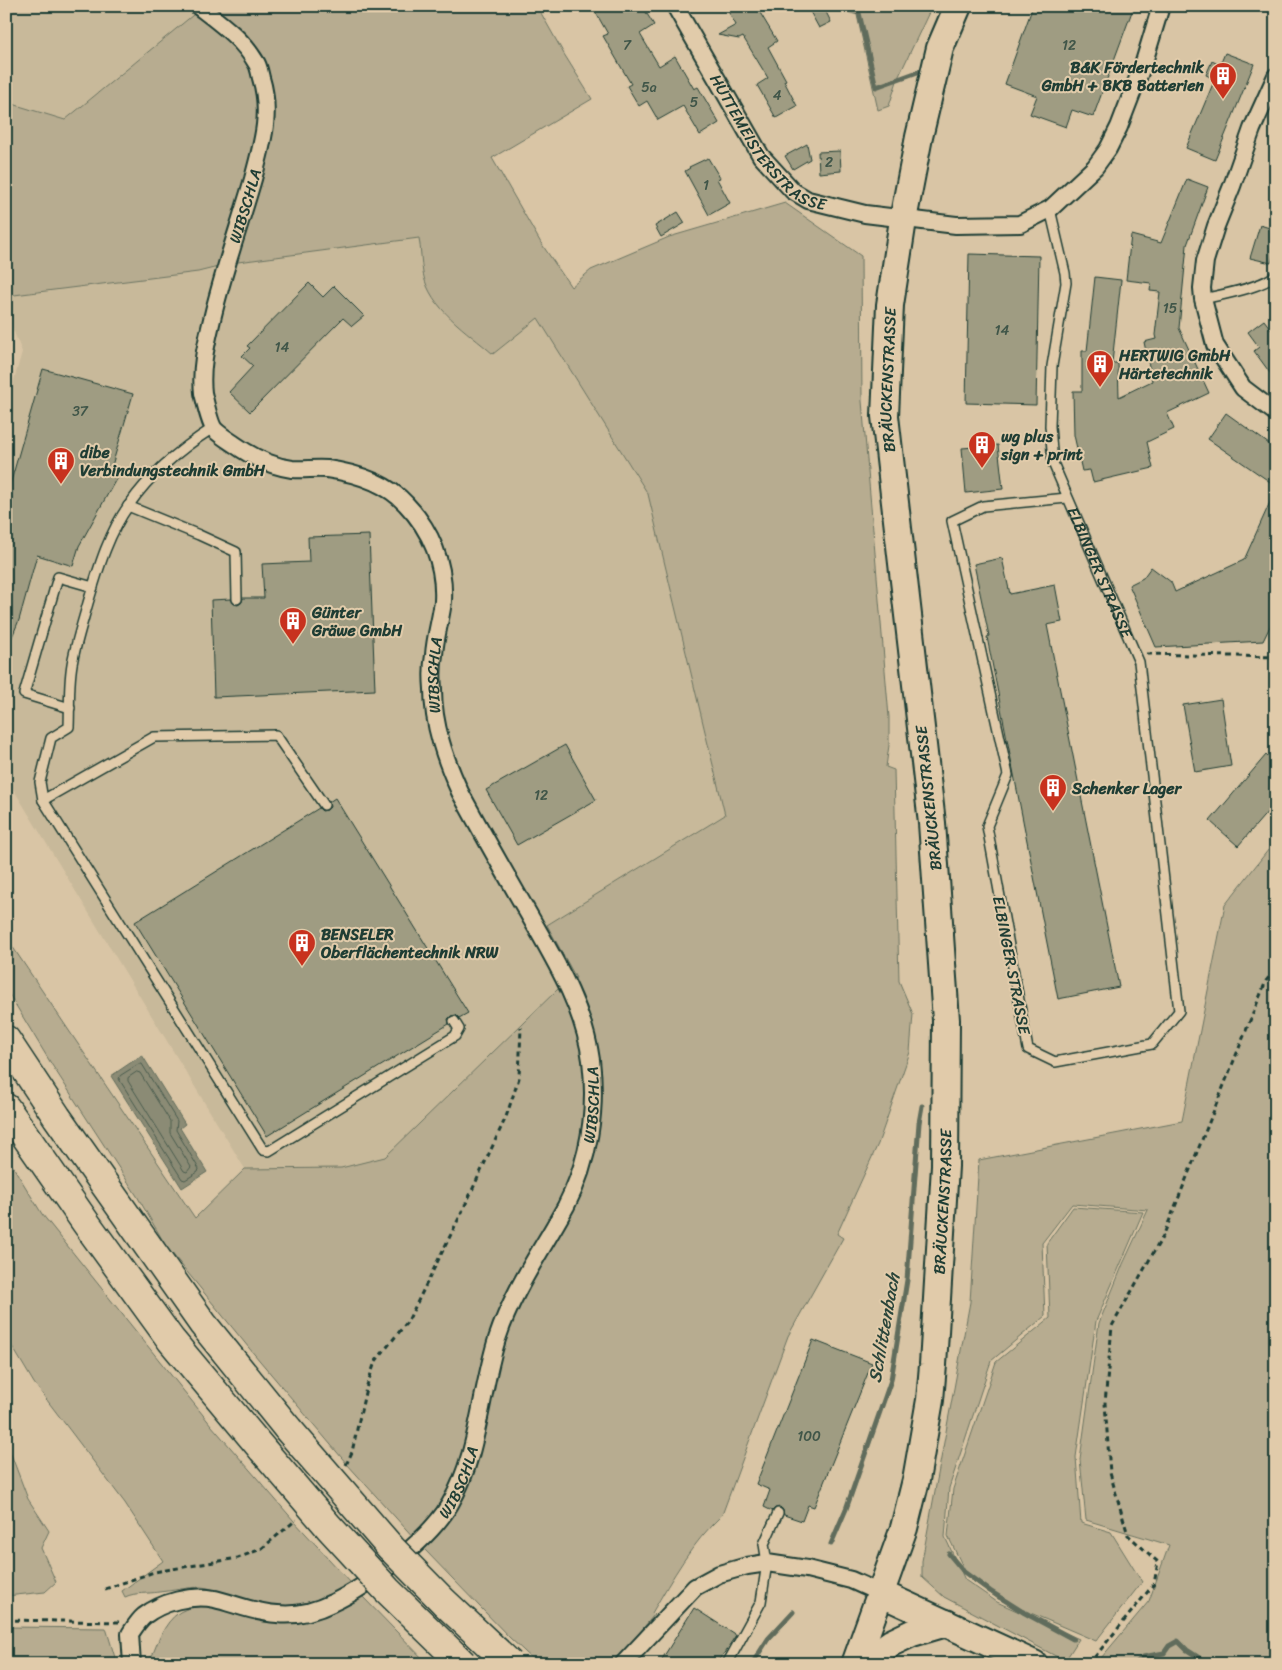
<svg xmlns="http://www.w3.org/2000/svg" width="1282" height="1670" viewBox="0 0 1282 1670" font-family="Sriracha,sans-serif">
<style>
.built{fill:#c8b99a}
.green{fill:#b7ac90;stroke:#6b7462}
.water{fill:#8b8b75;stroke:#606c5b}
.lines{fill:none;stroke-linecap:round;stroke-linejoin:round}
.shore{stroke:#4a5c4e;stroke-width:1}
.stream{stroke:#606c5b;stroke-width:5}
.building{fill:#9f9c82;stroke:#1f3d34}
.service-casing{stroke:#1f3d34;stroke-width:12}
.minor-casing{stroke:#1f3d34;stroke-width:20}
.primary-casing{stroke:#1f3d34;stroke-width:30}
.motorway-casing{stroke:#1f3d34;stroke-width:31}
.path{stroke:#1f3d34;stroke-width:3;stroke-dasharray:5 4;stroke-linecap:butt}
.service{stroke:#e1cbaa;stroke-width:9}
.minor{stroke:#e1cbaa;stroke-width:16}
.primary{stroke:#e1cbaa;stroke-width:26}
.motorway{stroke:#e1cbaa;stroke-width:28}
.motorway-bridge-casing{stroke:#1f3d34;stroke-width:31;stroke-linecap:butt}
.motorway-bridge{stroke:#e1cbaa;stroke-width:28}
.labels{text-anchor:middle;stroke-width:4;stroke-linejoin:round;paint-order:stroke}
.number-label{font-size:14px;fill:#3f5548}
.poi-label{font-size:16px;font-weight:bold;fill:#1f3d34;stroke:#e1cbaa;text-anchor:start}
.street-label{font-size:16px;fill:#1f3d34;stroke:#e1cbaa}
.water-label{font-size:18px;font-style:italic;fill:#2a453a;stroke:#e1cbaa}
</style>
<rect width="100%" height="100%" fill="#d9c5a5"/>
<filter id="ink" filterUnits="userSpaceOnUse"><feTurbulence type="fractalNoise" baseFrequency=".02" numOctaves="2"/><feDisplacementMap in="SourceGraphic" scale="10" xChannelSelector="R" yChannelSelector="G"/><feConvolveMatrix kernelMatrix="1 2 1 2 8 2 1 2 1" color-interpolation-filters="sRGB"/></filter>
<g filter="url(#ink)">
<g class="built">
<polygon points="6,6 204,6 65,120 6,102"/>
<polygon points="420,238 423,275 446,315 493,354 538,317 648,494 725,815 547,925 576,978 558,989 385,1157 341,1168 245,1169 6,777 6,408 22,352 6,312 6,296 198,272 238,262"/>
</g>
<g class="green">
<path d="M204,6h333l27,48 28,45 -100,59 49,85 30,44 20,-17 78,-33 116,-34 76,53 1,145 27,316v28l-3,22 8,3 5,211 14,33 -3,38 -32,92 -41,90 6,4 -55,98 -66,179c-31,29 -49,62 -70,98l2,2 -33,40 -9,9h-74l-28,-26 -85,-88 -78,-86 -98,-116 -83,-102 -29,-50 -85,-131 -46,-76v-52l189,281 50,-49 96,-1 44,-11 173,-168 18,-11 -29,-53 178,-110 -77,-321 -110,-176 -45,36c-26,-23 -63,-45 -70,-81 -2,-11 -2,-24 -4,-35l-181,24 -40,10 -192,24v-194l59,18z"/>
<polygon points="855,6 932,6 898,78 889,106 878,110"/>
<polygon points="1276,840 1276,1664 1096,1664 1149,1601 1169,1545 1086,1520 1080,1459 1099,1323 1123,1264 1148,1210 1072,1204 1042,1243 1045,1316 991,1361 949,1488 945,1537 965,1580 997,1602 1079,1639 1065,1661 944,1597 922,1577 922,1561 970,1302 979,1160 1182,1121 1225,905"/>
<path d="M6,1155l36,59 169,211 83,96 57,62c-37,29 -70,27 -113,15 -12,-3 -24,-10 -37,-11 -13,0 -29,4 -42,5 -12,2 -23,0 -34,5l-3,-6 41,-30 -38,-58 -91,-120 -28,-47z"/>
<polygon points="1073,1207 1143,1212 1096,1321 1076,1457 1081,1523 1111,1532 1142,1582 1096,1641 998,1599 968,1577 948,1536 953,1489 996,1362 1050,1318 1047,1243"/>
<polygon points="6,1441 28,1499 49,1531 41,1548 56,1582 45,1592 6,1596"/>
<path d="M362,1596l66,68h-279c7,-17 14,-42 31,-52 29,-16 69,8 100,11 29,2 58,-11 82,-27z"/>
<polygon points="6,1627 106,1628 117,1664 6,1664"/>
</g>
<polygon class="water" points="142,1055 185,1124 180,1128 207,1172 182,1188 111,1076"/>
<g class="lines">
<g class="shore">
<polygon points="139,1064 142,1064 177,1121 176,1130 199,1169 198,1172 185,1180 182,1179 119,1079 120,1076"/>
<polygon points="137,1072 140,1073 170,1121 170,1133 191,1167 187,1172 184,1171 128,1081 128,1078"/>
</g>
<g class="stream">
<polyline points="833,6 859,13 876,87 926,69"/>
<polyline points="831,1544 846,1509 891,1380 907,1280 919,1123 922,1106"/>
<polyline points="949,1554 964,1572 990,1591 1023,1612 1073,1639"/>
<polyline points="752,1664 768,1639 793,1612"/>
<polyline points="1135,1664 1143,1657 1164,1653 1169,1646 1178,1641 1187,1650 1209,1664"/>
</g>
</g>
<g class="building">
<polygon points="592,6 642,6 654,25 640,34 659,66 675,56 694,89 698,87 719,123 700,135 683,106 658,120 647,101 639,106 627,86 631,84 603,36 608,34"/>
<polygon points="725,6 756,6 777,41 768,47 786,80 784,81 797,106 776,118 757,85 768,78 743,37 739,39 718,35 736,25"/>
<polygon points="807,6 823,6 831,22 819,28"/>
<polygon points="1033,6 1134,6 1093,117 1072,110 1066,127 1030,114 1037,96 1005,84"/>
<polygon points="1225,53 1254,64 1215,160 1186,148 1215,79 1206,75 1212,61 1220,65"/>
<polygon points="807,144 810,159 793,169 785,156"/>
<polygon points="840,151 841,171 819,173 818,152"/>
<polygon points="708,158 720,178 717,179 730,203 709,215 685,171 690,168 689,167"/>
<polygon points="1187,179 1208,187 1187,245 1179,328 1209,393 1167,413 1174,429 1147,442 1153,468 1093,482 1090,470 1082,471 1074,435 1073,391 1082,391 1082,351 1087,351 1095,277 1121,280 1112,363 1118,363 1119,397 1152,381 1144,342 1156,339 1155,335 1160,292 1150,291 1151,283 1126,280 1131,235 1161,243"/>
<polygon points="678,212 685,223 661,237 655,226"/>
<polygon points="1260,225 1276,230 1276,247 1271,263 1250,258"/>
<polygon points="969,254 1039,256 1036,405 966,403"/>
<polygon points="309,283 323,297 334,286 364,316 352,326 343,318 250,412 229,392 253,366 242,356 250,348 247,346"/>
<polygon points="1264,320 1276,336 1276,381 1254,351 1259,347 1248,332"/>
<polygon points="43,369 133,394 111,469 120,472 79,546 73,566 37,555 19,620 7,649 6,499"/>
<polygon points="1226,413 1276,449 1276,486 1208,439"/>
<polygon points="998,445 1003,489 966,493 962,448"/>
<polygon points="1276,489 1276,614 1263,641 1156,647 1129,585 1143,578 1151,567 1171,582 1175,592 1244,560"/>
<polygon points="369,535 375,690 214,697 211,600 231,599 234,604 238,605 242,602 243,598 264,598 262,564 309,562 308,537"/>
<polygon points="1002,558 1010,594 1055,585 1062,622 1047,625 1119,987 1058,999 987,637 989,636 974,564"/>
<polygon points="1221,699 1231,766 1195,772 1183,705"/>
<polygon points="565,745 596,800 517,845 486,790"/>
<polygon points="1266,755 1276,764 1276,802 1238,846 1210,821"/>
<polygon points="335,798 468,1013 459,1018 456,1015 451,1016 448,1019 449,1024 267,1136 135,922 319,808 322,811 327,810 330,807 329,802"/>
<polygon points="813,1340 872,1363 814,1507 808,1505 802,1521 784,1515 783,1510 780,1507 775,1508 772,1511 764,1507 770,1490 756,1484"/>
<polygon points="694,1608 736,1635 717,1664 659,1664"/>
</g>
<g class="lines">
<defs>
<g id="service">
<path id="s1" d="M1050,209l15,64 1,10 -14,83 -2,60 3,37 86,199 40,349 -27,33 -97,18 -27,-13 -41,-223 21,-51 -56,-254 31,-15 84,-8"/>
<path d="M1203,299c17,-4 63,-12 73,-25"/>
<path d="M213,428c-33,21 -62,45 -84,77 -21,29 -31,65 -41,98 -5,18 -11,37 -15,56 -5,22 -3,45 -4,68l-18,11 -11,44 3,18 220,350 6,1 186,-115 4,-7 -5,-8"/>
<polyline points="128,506 199,535 236,552 237,599"/>
<polyline points="70,708 24,694 58,577 93,587"/>
<polyline points="43,800 154,737 276,735 324,805"/>
<polyline points="727,1664 761,1602 767,1563 764,1544 778,1513"/>
</g>
<g id="minor">
<path id="s2" d="M675,6l86,150 32,35 15,9 57,14 91,11 64,-1 30,-15 45,-42 13,-18 11,-22 25,-65 17,-56"/>
<polyline points="1276,76 1252,129 1232,186 1216,226 1205,261 1202,288 1203,299 1215,345 1243,388 1276,413"/>
<path id="s3" d="M132,1664l-2,-30c4,-6 8,-13 14,-18 18,-14 48,-22 71,-17 20,5 41,14 62,15 19,2 37,-2 55,-11 37,-17 98,-64 118,-99 29,-50 30,-111 47,-165 16,-49 45,-89 69,-133 23,-45 31,-96 25,-146 -7,-53 -37,-101 -63,-147 -23,-40 -46,-80 -68,-121 -15,-33 -27,-67 -27,-103 -1,-11 -1,-23 1,-34 1,-18 7,-36 9,-54 2,-37 -12,-71 -37,-97 -20,-22 -51,-31 -79,-35 -12,-1 -23,1 -35,0 -22,-3 -40,-12 -58,-25 -6,-4 -14,-9 -19,-14 -5,-5 -10,-29 -12,-37 -3,-27 4,-52 10,-78 11,-46 27,-91 40,-136 9,-35 19,-65 8,-101 -1,-4 -2,-10 -4,-14 -14,-25 -37,-41 -59,-58"/>
<polyline points="623,1664 695,1587 719,1574 747,1566 767,1563 807,1569 851,1580 880,1593"/>
</g>
<g id="primary">
<polyline points="880,1593 1034,1664"/>
<path id="s4" d="M855,1664l49,-136 12,-48 14,-80 3,-35 12,-199 1,-146 -14,-197 -47,-407 5,-111 13,-85 16,-83 21,-89 18,-42"/>
<polyline points="862,1664 891,1643 912,1633 946,1623"/>
</g>
<g id="motorway">
<polyline points="6,1040 57,1117 203,1324 288,1429"/>
<polyline points="6,1108 86,1223 171,1340 263,1450"/>
</g>
</defs>
<use href="#service" class="service-casing"/>
<use href="#minor" class="minor-casing"/>
<use href="#primary" class="primary-casing"/>
<use href="#motorway" class="motorway-casing"/>
<g class="path">
<polyline points="1147,654 1276,657"/>
<polyline points="346,1465 352,1452 366,1388 375,1362 408,1321 462,1212 506,1117 519,1078 521,1027"/>
<polyline points="105,1589 154,1572 238,1558 261,1549 296,1520"/>
<polyline points="6,1620 119,1622"/>
<polyline points="1089,1664 1154,1584 1158,1562 1128,1535 1110,1473 1105,1403 1112,1326 1164,1234 1266,981 1276,968"/>
</g>
<use href="#service" class="service"/>
<use href="#minor" class="minor"/>
<use href="#primary" class="primary"/>
<use href="#motorway" class="motorway"/>
<defs>
<g id="motorway-bridge">
<polyline points="288,1429 391,1548 444,1602 510,1664"/>
<polyline points="263,1450 329,1527 387,1590 463,1664"/>
</g>
</defs>
<use href="#motorway-bridge" class="motorway-bridge-casing"/>
<use href="#motorway-bridge" class="motorway-bridge"/>
</g>
</g>
<defs>
<symbol id="building-pin" viewBox="-11 -11 22 30"><path d="M0 17L-7.5 6A9.5 9.5 0 1 1 7.5 6Z" fill="#c8321e" stroke="#e1cbaa"/><path d="M-4-6H4V6H1V3H-1V6H-4ZM-2.5-4.3h1.7v1.8h-1.7ZM.8-4.3h1.7v1.8H.8ZM-2.5-1h1.7V.8h-1.7ZM.8-1h1.7V.8H.8Z" fill="#fff"/></symbol>
</defs>
<g fill-rule="evenodd">
<use href="#building-pin" x="1207" y="60" width="32" height="43"/>
<use href="#building-pin" x="1084" y="348" width="32" height="43"/>
<use href="#building-pin" x="966" y="429" width="32" height="43"/>
<use href="#building-pin" x="45" y="445" width="32" height="43"/>
<use href="#building-pin" x="277" y="605" width="32" height="43"/>
<use href="#building-pin" x="1037" y="772" width="32" height="43"/>
<use href="#building-pin" x="286" y="927" width="32" height="43"/>
</g>
<g class="labels">
<g class="number-label">
<text x="627" y="50">7</text>
<text x="1069" y="50">12</text>
<text x="649" y="92">5a</text>
<text x="777" y="100">4</text>
<text x="694" y="107">5</text>
<text x="829" y="167">2</text>
<text x="706" y="190">1</text>
<text x="1170" y="313">15</text>
<text x="1002" y="335">14</text>
<text x="282" y="352">14</text>
<text x="80" y="416">37</text>
<text x="541" y="800">12</text>
<text x="809" y="1441">100</text>
</g>
<g class="poi-label">
<text x="1204" y="73" text-anchor="end">B&amp;K Fördertechnik<tspan x="1204" dy="18">GmbH + BKB Batterien</tspan></text>
<text x="1119" y="361">HERTWIG GmbH<tspan x="1119" dy="18">Härtetechnik</tspan></text>
<text x="1001" y="442">wg plus<tspan x="1001" dy="18">sign + print</tspan></text>
<text x="80" y="458">dibe<tspan x="80" dy="18">Verbindungstechnik GmbH</tspan></text>
<text x="312" y="618">Günter<tspan x="312" dy="18">Gräwe GmbH</tspan></text>
<text x="1072" y="794">Schenker Lager</text>
<text x="321" y="940">BENSELER<tspan x="321" dy="18">Oberflächentechnik NRW</tspan></text>
</g>
<g class="street-label">
<text dy="6" stroke="none"><textPath href="#s2" startOffset="168">HÜTTEMEISTERSTRASSE</textPath></text>
<text dy="6" stroke="none"><textPath href="#s3" startOffset="1922">WIBSCHLA</textPath></text>
<text dy="6" stroke="none"><textPath href="#s4" startOffset="1299">BRÄUCKENSTRASSE</textPath></text>
<text dy="6" stroke="none"><textPath href="#s1" startOffset="376">ELBINGER STRASSE</textPath></text>
<text dy="6" stroke="none"><textPath href="#s3" startOffset="1298">WIBSCHLA</textPath></text>
<text transform="translate(928 798) rotate(-96)" y="6">BRÄUCKENSTRASSE</text>
<text transform="translate(1012 965) rotate(79)" y="6">ELBINGER STRASSE</text>
<text dy="6" stroke="none"><textPath href="#s3" startOffset="832">WIBSCHLA</textPath></text>
<text dy="6" stroke="none"><textPath href="#s4" startOffset="474">BRÄUCKENSTRASSE</textPath></text>
<text dy="6" stroke="none"><textPath href="#s3" startOffset="428">WIBSCHLA</textPath></text>
</g>
<g class="water-label">
<text transform="translate(884 1328) rotate(-80)" y="6">Schlittenbach</text>
</g>
</g>
<rect width="1282" height="1670" fill="none" stroke="#e1cbaa" stroke-width="25"/>
<rect x="12" y="12" width="1257" height="1645" fill="none" stroke="#1f3d34" stroke-width="2" filter="url(#ink)"/>
</svg>
